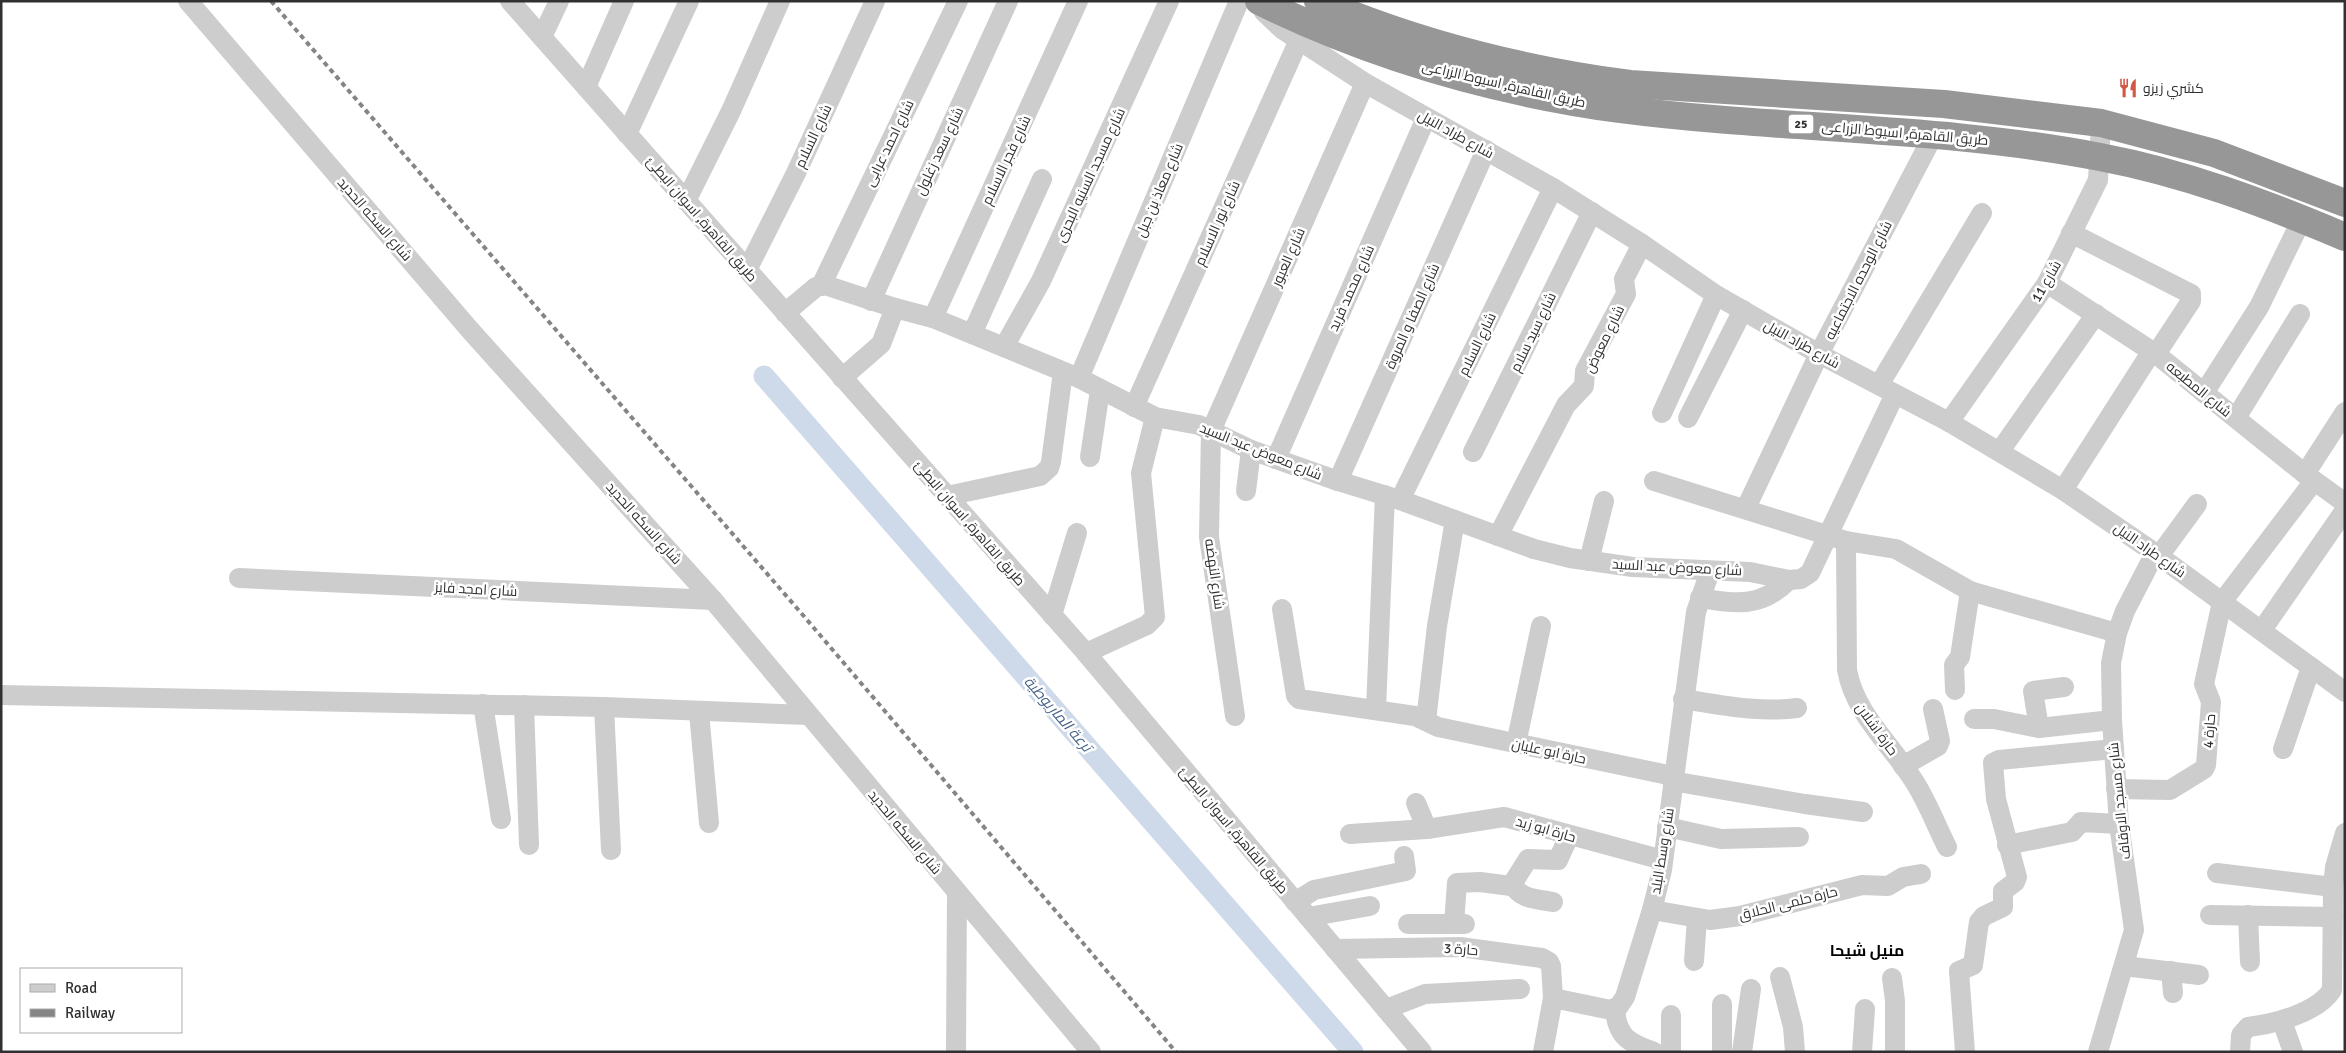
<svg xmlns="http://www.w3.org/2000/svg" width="2346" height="1053" viewBox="0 0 2346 1053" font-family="Signika,Cairo,sans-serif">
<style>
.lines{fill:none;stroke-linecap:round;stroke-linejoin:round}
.canal{stroke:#ced9e9;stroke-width:21}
.minor{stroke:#cdcdcd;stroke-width:20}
.highway{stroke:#979797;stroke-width:28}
.rail{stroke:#858585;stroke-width:4;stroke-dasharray:5 4;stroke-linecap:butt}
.labels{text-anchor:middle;stroke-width:5;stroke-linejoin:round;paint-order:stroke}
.shield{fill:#fff;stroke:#6e6e6e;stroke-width:1}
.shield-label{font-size:12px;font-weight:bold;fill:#303030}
.street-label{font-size:14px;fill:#303030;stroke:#fff}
.poi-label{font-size:14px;fill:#303030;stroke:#fff;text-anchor:start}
.water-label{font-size:15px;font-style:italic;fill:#466289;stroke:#fff}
.quarter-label{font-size:16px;font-weight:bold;fill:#000;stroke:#fff}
</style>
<rect width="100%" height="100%" fill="#fff"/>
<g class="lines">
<polyline class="canal" points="764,376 1353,1052"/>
<g class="minor">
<polyline points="188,1 470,330 713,600 1091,1052"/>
<polyline points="510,1 1086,653 1422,1052"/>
<polyline points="1259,2 1264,12 1282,29 1365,83 1553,188 1642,244 1716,295 1819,354 1949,422 2063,490 2155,553 2345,692"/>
<polyline points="542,37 559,1"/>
<polyline points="586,87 624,1"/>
<polyline points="627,134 689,1"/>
<polyline points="686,201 731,111 780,1"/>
<polyline points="2071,233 2191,294 2191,301 2156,354"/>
<polyline points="747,270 796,173 875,1"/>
<polyline points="2047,283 2156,354 2305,474 2345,503"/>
<polyline points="821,286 958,1"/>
<polyline points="871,301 1008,1"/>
<polyline points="785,313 816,287 825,285 895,308 933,318 1079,378 1155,417 1199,425 1251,450 1338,481 1400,500 1534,549 1570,558 1633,567 1750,572 1789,580 1801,579 1810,573 1895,394"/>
<polyline points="933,318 1078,1"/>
<polyline points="972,334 1042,179"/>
<polyline points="1004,347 1041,281 1169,1"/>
<polyline points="842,378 881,344 895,308"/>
<polyline points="1079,378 1239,1"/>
<polyline points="1879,385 1982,213"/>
<polyline points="2204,393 2259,307 2302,219"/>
<polyline points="1134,407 1299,40"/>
<polyline points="1662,413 1716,295"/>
<polyline points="1688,418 1743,310"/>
<polyline points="2236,418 2300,314"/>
<polyline points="1949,422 2047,283 2098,180 2101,123"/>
<polyline points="2000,451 2096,314"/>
<polyline points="1473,452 1592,212"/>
<polyline points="1090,457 1100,390"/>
<polyline points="1276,459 1426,118"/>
<polyline points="2305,474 2345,412"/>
<polyline points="1338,481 1486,150"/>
<polyline points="1654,481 1846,541 1896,549 1970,591 2117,633"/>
<polyline points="2063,490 2152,351"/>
<polyline points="1246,491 1251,450"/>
<polyline points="947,496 1040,476 1049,468 1051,462 1063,372"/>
<polyline points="1400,500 1553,188"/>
<polyline points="1746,508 1819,354 1934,134"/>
<polyline points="1498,536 1566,405 1584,386 1585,371 1626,294 1624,279 1642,244"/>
<path d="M1846,541l1,129c8,44 44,74 67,111 13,20 22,44 33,66"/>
<polyline points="2159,556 2197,504"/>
<polyline points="1589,561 1604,501"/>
<polyline points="239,578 713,600"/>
<path d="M1700,598c36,6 61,10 89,-18"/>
<polyline points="1282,609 1296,696 1299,699 1415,716 1438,727 1673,776"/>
<polyline points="1052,615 1077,533"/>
<polyline points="2262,630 2345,510"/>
<polyline points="1086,653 1147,625 1155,617 1141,473 1155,417"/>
<polyline points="1955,690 1954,665 1960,657 1970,591"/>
<polyline points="1,695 604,707 807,715"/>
<path d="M1683,699c39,6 76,14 114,9"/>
<polyline points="483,704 501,819"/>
<polyline points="524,705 529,845"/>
<polyline points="604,707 611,850"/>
<polyline points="1376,709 1385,495"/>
<polyline points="699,712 709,823"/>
<polyline points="1235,716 1209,537 1211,431 1365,83"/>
<polyline points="1974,719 1994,719 2039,728 2112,720"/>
<polyline points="1426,721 1437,626 1455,520"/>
<polyline points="2039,728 2033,691 2064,687"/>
<polyline points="1516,744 1541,626"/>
<polyline points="2283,749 2311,667"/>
<polyline points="1903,766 1938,746 1940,741 1933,709"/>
<polyline points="1672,781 1805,804 1863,812"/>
<polyline points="2116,789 2170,790 2204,769 2206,765 2211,702 2204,684 2222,602 2314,481"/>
<polyline points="1416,803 1427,829"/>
<polyline points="1667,827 1721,839 1799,837"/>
<polyline points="1350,834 1427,829 1504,817 1663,860"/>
<polyline points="2007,845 2072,832 2081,822 2119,824"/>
<polyline points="2217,873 2333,887"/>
<path d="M1513,884c6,16 26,15 40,18"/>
<polyline points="1295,902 1314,890 1406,871 1404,856"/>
<polyline points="1652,910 1710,920 1740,916 1862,885 1888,886 1903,877 1921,874"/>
<polyline points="2210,915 2333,917"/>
<polyline points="2248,915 2250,962"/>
<polyline points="1308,917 1370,906"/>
<polyline points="1408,924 1465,924"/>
<polyline points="1454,924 1457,883 1480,882 1511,886 1528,859 1558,860 1569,836"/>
<polyline points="1335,949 1460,947 1542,958 1549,962 1551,966 1553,998"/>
<polyline points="1694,961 1697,918"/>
<polyline points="2124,966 2199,975"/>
<polyline points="2171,971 2173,993"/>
<polyline points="1780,977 1793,1027 1795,1052"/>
<polyline points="1892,978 1895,1001 1895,1052"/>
<polyline points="1386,1009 1425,994 1520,989"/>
<path d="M1615,1009c2,28 14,34 39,43"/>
<polyline points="1671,1015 1671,1052"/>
<polyline points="2282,1021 2293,1052"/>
<polyline points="956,1052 957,893"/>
<polyline points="1543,1052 1553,998 1611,1010 1619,1006 1625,997 1652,910 1662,870 1696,612 1710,571"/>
<polyline points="1722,1052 1722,1004"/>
<polyline points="1742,1052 1751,989"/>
<polyline points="1862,1052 1865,1009"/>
<polyline points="1965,1052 1959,971 1973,965 1979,922 1984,916 2003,907 2003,891 2015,882 2017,877 1996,799 1993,763 1999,760 2114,749"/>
<polyline points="2098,1052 2134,930 2119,824 2112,720 2111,663 2117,633 2125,611 2155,553"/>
<path d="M2240,1052l1,-17 7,-8c26,-3 69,-14 84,-37l1,-103 2,-20 10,-34"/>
</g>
<g class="highway">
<path d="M1259,1c112,55 236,91 360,108 160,21 322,17 481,48 85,16 165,46 245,80"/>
<path d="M1318,1c99,42 205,69 312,83l314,20 157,19 113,30 131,50"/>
</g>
<polyline class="rail" points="271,1 802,614 1176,1052"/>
</g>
<defs>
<symbol id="restaurant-bare" viewBox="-9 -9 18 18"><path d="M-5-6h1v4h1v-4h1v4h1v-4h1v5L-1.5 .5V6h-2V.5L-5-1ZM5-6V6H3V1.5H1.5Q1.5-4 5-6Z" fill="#d25846" stroke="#fff" stroke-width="2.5" paint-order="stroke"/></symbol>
</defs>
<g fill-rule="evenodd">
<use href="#restaurant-bare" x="2114" y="74" width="28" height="28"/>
</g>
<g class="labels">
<rect class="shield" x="1788.5" y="114.5" width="25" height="19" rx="4"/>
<g class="shield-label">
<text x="1801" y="128">25</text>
</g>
<g class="street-label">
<text transform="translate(1504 84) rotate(13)" y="5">طريق القاهرة, اسيوط الزراعى</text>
<text transform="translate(1905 133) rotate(5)" y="5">طريق القاهرة, اسيوط الزراعى</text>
<text transform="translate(1456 134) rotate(29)" y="5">شارع طراد النيل</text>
<text transform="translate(813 136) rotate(-65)" y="5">شارع السلام</text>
<text transform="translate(889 143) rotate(-64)" y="5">شارع احمد عرابى</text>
<text transform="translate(939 151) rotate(-65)" y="5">شارع سعد زغلول</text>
<text transform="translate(1006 160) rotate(-65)" y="5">شارع فجر الاسلام</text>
<text transform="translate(1090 175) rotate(-65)" y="5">شارع مسجد السنيه البحرى</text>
<text transform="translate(1159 190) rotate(-67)" y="5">شارع معاذ بن جبل</text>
<text transform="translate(375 219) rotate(49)" y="5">شارع السكه الحديد</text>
<text transform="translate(702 219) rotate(49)" y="5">طريق القاهرة, اسوان البطئ</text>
<text transform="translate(1217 223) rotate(-66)" y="5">شارع نور الاسلام</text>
<text transform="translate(1288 257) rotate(-66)" y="5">شارع العبور</text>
<text transform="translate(1858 280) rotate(-63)" y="5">شارع الوحده الاجتماعيه</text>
<text transform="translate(2046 281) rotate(-60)" y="5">شارع 11</text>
<text transform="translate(1351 288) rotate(-66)" y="5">شارع محمد فريد</text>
<text transform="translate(1412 316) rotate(-66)" y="5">شارع الصفا و المروة</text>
<text transform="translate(1533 332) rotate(-64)" y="5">شارع سيد سلام</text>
<text transform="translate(1604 339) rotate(-64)" y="5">شارع معوض</text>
<text transform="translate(1477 344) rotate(-64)" y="5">شارع السلام</text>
<text transform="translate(1802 344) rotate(29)" y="5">شارع طراد النيل</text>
<text transform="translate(2199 389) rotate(39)" y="5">شارع المطبعه</text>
<text transform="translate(1261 451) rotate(22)" y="5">شارع معوض عبد السيد</text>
<text transform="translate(644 523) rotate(48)" y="5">شارع السكه الحديد</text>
<text transform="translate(970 523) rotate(49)" y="5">طريق القاهرة, اسوان البطئ</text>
<text transform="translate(2150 550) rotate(35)" y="5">شارع طراد النيل</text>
<text transform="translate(1677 567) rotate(3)" y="5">شارع معوض عبد السيد</text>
<text transform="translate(1215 574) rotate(82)" y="5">شارع النهضه</text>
<text transform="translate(476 589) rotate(3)" y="5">شارع امجد فايز</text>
<text transform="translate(1877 729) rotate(54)" y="5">حارة اشلان</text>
<text transform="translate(2209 731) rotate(-86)" y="5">حارة 4</text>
<text transform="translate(1549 751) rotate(12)" y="5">حارة ابو عليان</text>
<text transform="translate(2119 801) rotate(-96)" y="5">شارع مسجد الاوقاف</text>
<text transform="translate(1546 829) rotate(16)" y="5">حارة ابو زيد</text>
<text transform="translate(1234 830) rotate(50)" y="5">طريق القاهرة, اسوان البطئ</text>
<text transform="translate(905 832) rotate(50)" y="5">شارع السكه الحديد</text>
<text transform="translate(1662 851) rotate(-81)" y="5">شارع وسط البلد</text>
<text transform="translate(1788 903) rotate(-14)" y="5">حارة حلمى الحلاق</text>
<text transform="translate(1461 949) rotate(4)" y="5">حارة 3</text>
</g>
<g class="poi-label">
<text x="2143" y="93">كشري زيزو</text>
</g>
<g class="water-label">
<text transform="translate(1058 714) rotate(49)" y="5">ترعة الماريوطية</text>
</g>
<g class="quarter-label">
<text x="1867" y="956">منيل شيحا</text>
</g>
</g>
<rect width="2346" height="1053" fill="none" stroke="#303030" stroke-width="5"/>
<rect x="20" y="968" width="162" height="65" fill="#ffffff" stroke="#acacac"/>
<rect x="30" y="984" width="25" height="8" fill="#cdcdcd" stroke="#acacac"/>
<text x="65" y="993" font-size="15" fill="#303030">Road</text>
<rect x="30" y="1009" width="25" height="8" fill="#858585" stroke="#acacac"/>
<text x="65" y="1018" font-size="15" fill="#303030">Railway</text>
</svg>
